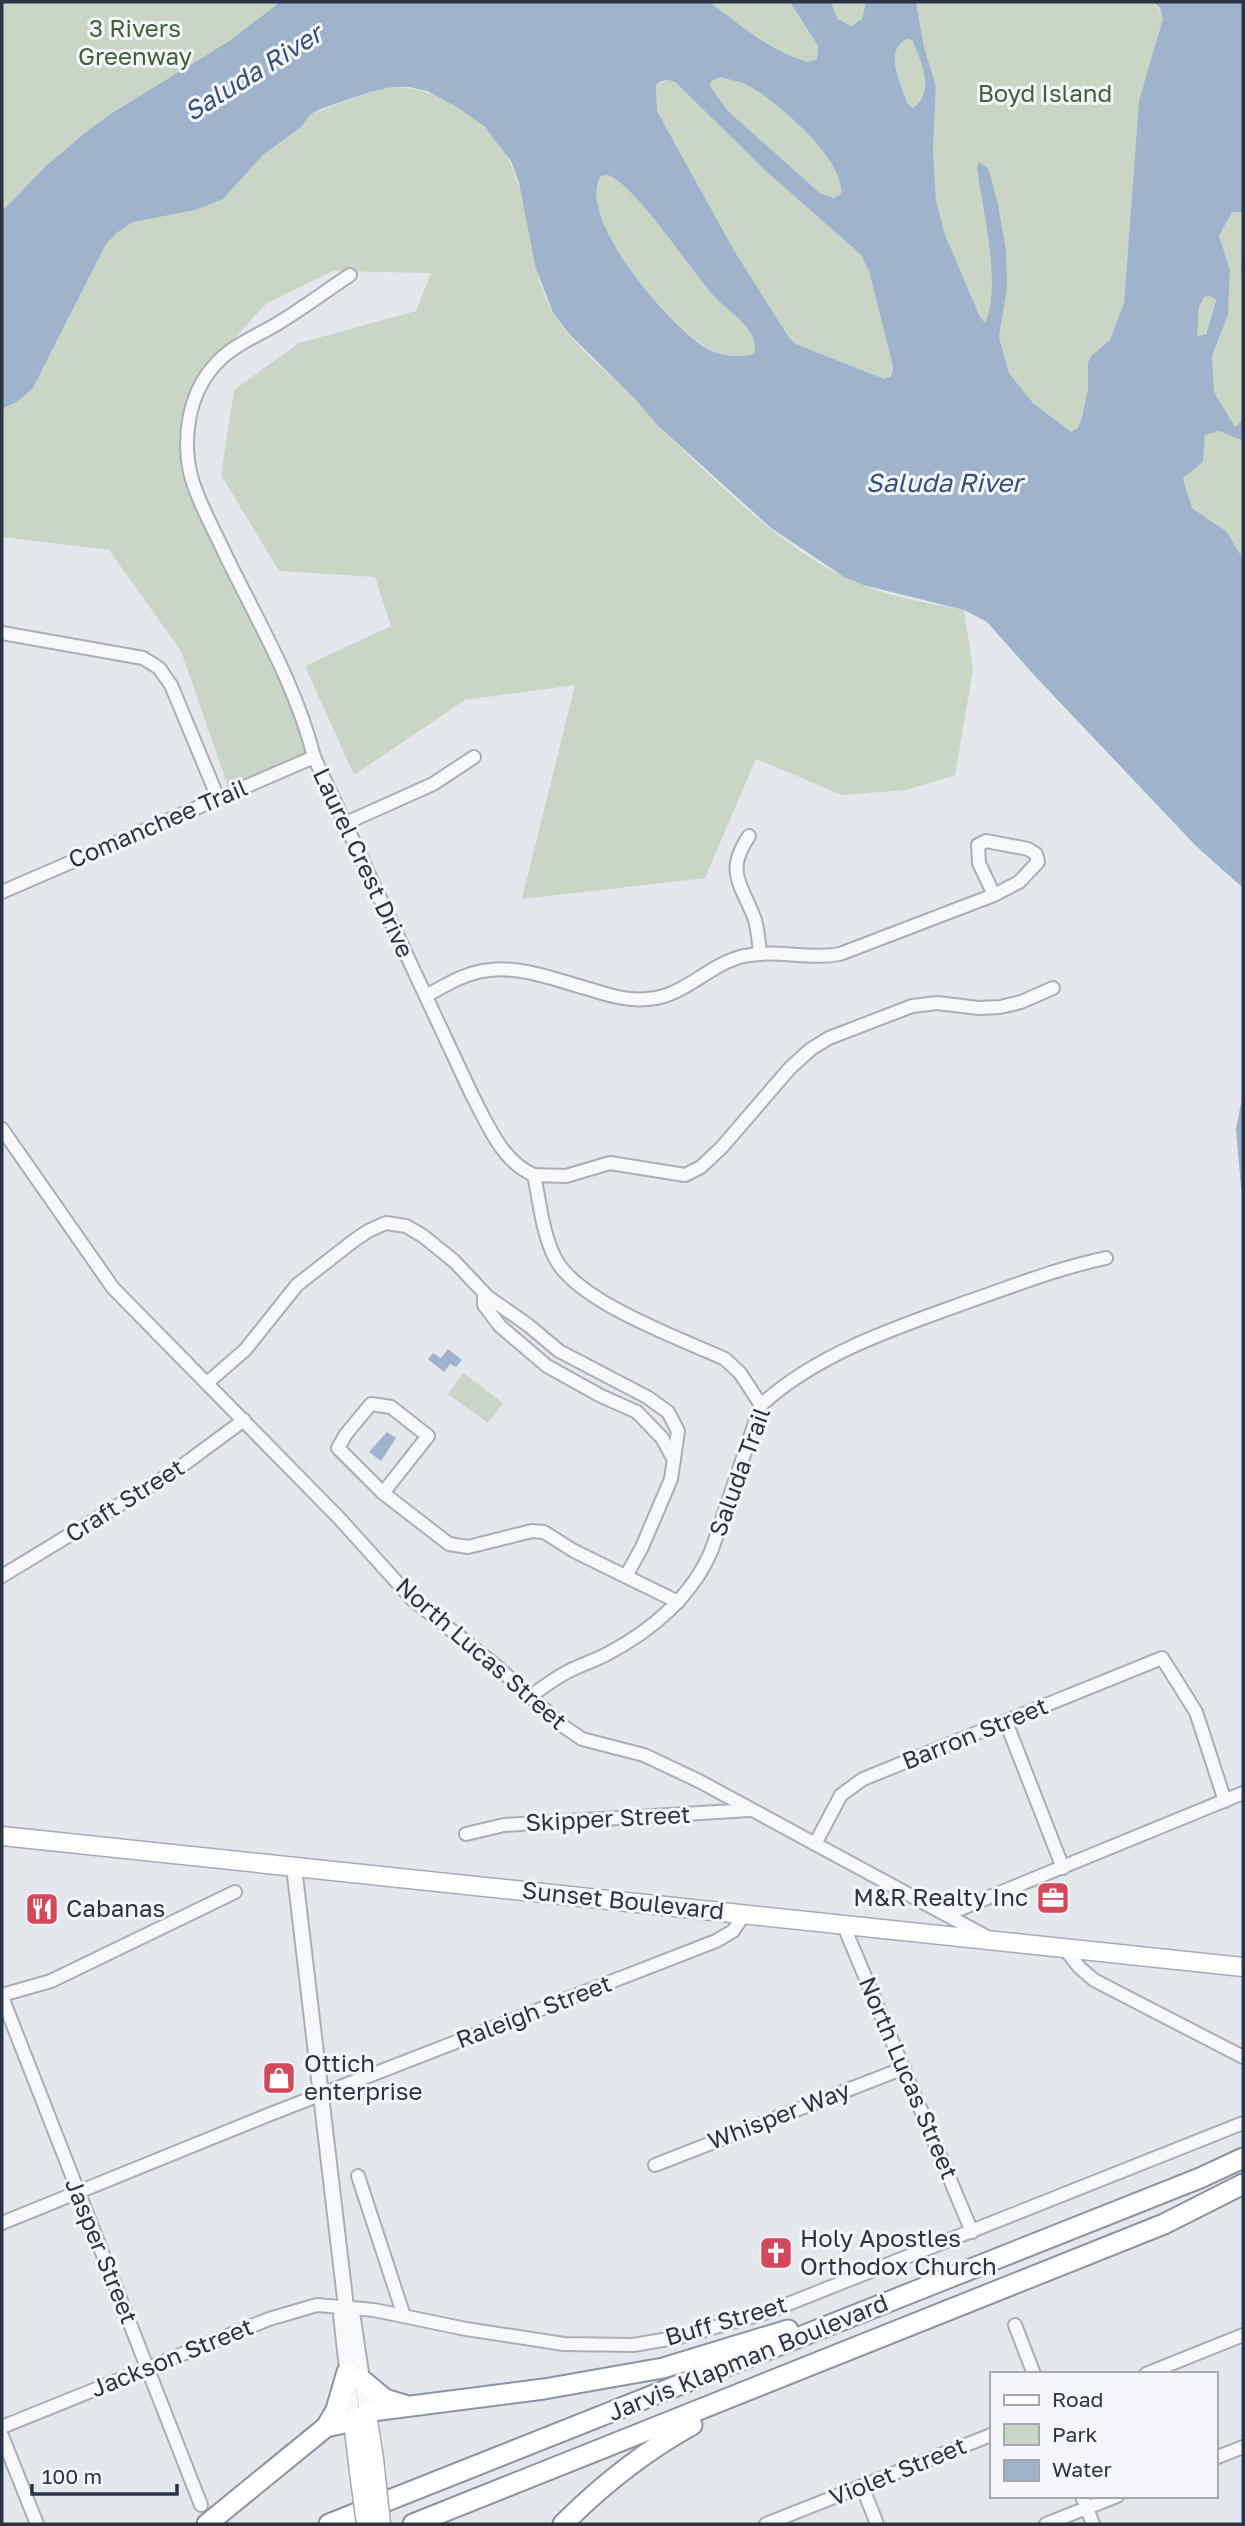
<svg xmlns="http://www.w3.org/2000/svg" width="1245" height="2526" viewBox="0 0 1245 2526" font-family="'Golos Text',sans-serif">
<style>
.green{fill:#c9d6c5}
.water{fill:#9fb4cc;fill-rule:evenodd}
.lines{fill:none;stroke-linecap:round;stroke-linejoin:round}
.minor-casing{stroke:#a9aeb7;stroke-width:16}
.tertiary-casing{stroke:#a9aeb7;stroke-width:18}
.primary-casing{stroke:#a3abb8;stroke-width:21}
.trunk-casing{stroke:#8b94a3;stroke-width:23}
.minor{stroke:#f7f8fa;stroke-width:12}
.tertiary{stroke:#f7f8fa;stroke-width:14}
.primary{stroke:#fff;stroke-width:18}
.trunk{stroke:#fff;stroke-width:19}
.primary-bridge-casing{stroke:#a3abb8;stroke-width:21;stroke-linecap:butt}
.primary-bridge{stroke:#fff;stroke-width:18}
.labels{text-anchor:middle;stroke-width:6;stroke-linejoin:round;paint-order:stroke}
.park-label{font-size:24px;fill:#3f6138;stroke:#f4f6f9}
.street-label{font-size:24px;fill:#2b3445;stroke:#f4f6f9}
.poi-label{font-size:24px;fill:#2b3445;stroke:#f4f6f9;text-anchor:start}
.water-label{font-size:26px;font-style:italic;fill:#34527a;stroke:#f4f6f9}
</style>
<rect width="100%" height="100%" fill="#e4e7ec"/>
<g class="green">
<polygon points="2,2 280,2 229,41 112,113 86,132 47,165 2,211"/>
<path d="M709,2h81l28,44 -1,13 -9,3c-38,-10 -68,-36 -99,-60z"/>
<path d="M831,2h35l-4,17 -11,7c-13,-4 -15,-12 -20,-24z"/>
<path d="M916,2h237l10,12c0,25 -18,60 -24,86l-15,203 -14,37 -19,16 -3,7v26l-6,28 -4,11 -6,4 -4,-1 -35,-28 -24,-30 -10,-36 3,-17 4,-71 -8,-45 -21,-36c5,41 25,117 8,156l-5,-7 -36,-82 -8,-35 -3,-49 3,-65 -12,-39z"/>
<path d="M909,39l3,1c9,22 24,49 1,68l-6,-5c-4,-16 -27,-60 2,-64z"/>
<path d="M721,77c9,2 18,4 26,8 29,16 98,75 94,109l-8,4 -13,-5 -92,-82 -18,-25v-5z"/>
<polygon points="668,80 675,82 766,171 861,255 869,271 891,358 893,368 890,376 884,379 796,344 790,339 735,252 657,111 656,85"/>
<path d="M392,87c28,0 50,9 73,25 68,45 53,106 76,173 4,10 7,20 12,29 21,32 54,57 81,84 9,9 15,19 24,28 54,51 122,121 189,152 36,18 78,24 117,32l9,60 -18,105 -49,15 -64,5 -86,-36 -51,119 -183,21 53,-214 -110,15 -111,75 -49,-109 86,-40 -16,-49 -96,-6 -58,-96 13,-85 65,-47 117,-32 15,-38 -98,-2 -66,32 -65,70 -14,85 40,116 90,185 -88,33 -49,-141 -72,-101 -107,-13v-128l15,-7 16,-14 73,-144 12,-12 15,-10 90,-23 40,-44 38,-28 10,-13 59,-22z"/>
<path d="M607,175c25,4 85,97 106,120 12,14 33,26 40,43 2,5 2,11 1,16 -15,4 -33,2 -47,-6 -34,-20 -134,-131 -106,-172z"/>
<polygon points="1232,212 1243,213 1241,271 1243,281 1243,419 1235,428 1214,392 1212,356 1228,315 1230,270 1219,236"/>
<polygon points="1210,296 1216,300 1205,334 1196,336 1199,307 1204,297"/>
<polygon points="1219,431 1243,441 1243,559 1227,532 1192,508 1183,477 1203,462 1205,435"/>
<polygon points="463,1373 503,1403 488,1423 448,1394"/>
</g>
<g class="water">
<path d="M280,2h429c32,23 60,49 99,60l9,-3 1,-13 -28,-44h41l7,17 13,7 11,-7 4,-17h50l8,45 12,39 -3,65 3,49 9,35 35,82 5,6c17,-38 -3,-114 -8,-155l2,-6 9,6 10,36 8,45 1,39 -8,49 10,36 24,30 38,29 7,-4 4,-11 6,-28v-26l3,-7 19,-16 14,-37 15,-203 24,-81 -3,-11 -7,-6h90v279l-2,-10 2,-58 -11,-1 -13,24 11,34 -2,45 -16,41 2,36 21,35 8,-8v22l-24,-10 -14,4 -2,27 -20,16 9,30 35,24 16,27v329l-47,-42 -162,-171 -47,-53 -23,-12 -101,-25 -19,-8 -73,-49 -114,-103 -21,-25 -66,-65 -17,-22 -18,-47 -16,-83 -8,-22 -26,-34 -28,-20 -30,-16 -18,-4h-17l-22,5 -47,16 -12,6 -10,13 -38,28 -40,44 -28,11 -62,12 -15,10 -12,12 -73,144 -16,14 -15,7v-198l45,-46 39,-33 26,-19 117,-72zM907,39l5,1c9,22 24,50 1,68l-6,-5c-5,-19 -25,-52 0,-64zM721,77c9,3 18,4 26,8 28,15 99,75 94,109l-8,4 -13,-5 -92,-82 -18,-25 1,-5zM668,80l7,2 91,89 95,84 8,16 22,87 2,10 -2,8 -7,3 -88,-35 -6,-5 -55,-87 -78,-141 -1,-26 6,-4zM607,175c25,5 85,97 106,120 12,14 33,26 40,43 2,5 2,11 1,16 -16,4 -34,2 -48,-6 -34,-20 -132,-131 -105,-172zM1210,296l6,4 -10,34 -9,2 2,-29 5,-10z"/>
<polygon points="1243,1093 1243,1194 1241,1187 1236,1129"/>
<polygon points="448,1349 462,1360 456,1367 450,1364 444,1372 428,1359 433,1353 441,1358"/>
<polygon points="387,1432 396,1438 381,1461 369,1452"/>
</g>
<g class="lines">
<defs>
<g id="minor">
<path d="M350,275c-26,17 -52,37 -80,53 -20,11 -41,20 -56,38 -26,29 -32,74 -23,110 7,27 23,53 34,78 32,66 71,131 89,203l158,338c15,28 30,67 62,80 6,28 8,57 21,83 22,44 126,81 170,101l15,14 21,32"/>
<polyline points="2,633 143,658 159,668 171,685 218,798"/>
<polyline points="346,823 433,784 474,757"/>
<path d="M749,836c-25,37 -7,48 6,84 3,11 4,23 5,34"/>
<polygon points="986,841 1028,849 1036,854 1038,862 1019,882 994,895 979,863 978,845"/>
<polyline points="2,892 314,757"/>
<path d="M426,996c20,-11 40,-24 64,-26 32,-4 69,11 99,19 19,6 38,12 58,10 38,-2 61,-35 97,-43 35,-7 64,4 96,-2l154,-59"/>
<polyline points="2,1129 113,1288 339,1518 412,1599 495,1665 563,1726 582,1739 644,1755 699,1781 989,1938"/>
<polyline points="534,1175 566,1176 610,1163 685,1175 701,1167 722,1147 790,1068 811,1049 829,1038 912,1006 937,1003 979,1008 1000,1007 1021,1002 1053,988"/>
<polyline points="484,1294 484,1305 500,1326 547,1366 601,1396 637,1412 662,1438 674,1460"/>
<polyline points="207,1383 245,1350 297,1285 352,1242 368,1231 386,1223 406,1226 423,1236 454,1261 488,1297 528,1325 559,1351 647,1397 668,1412 678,1431 671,1479 642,1547 626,1576"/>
<polygon points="371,1404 391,1407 428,1436 383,1493 338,1448 346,1434"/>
<polyline points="383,1493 449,1544 468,1547 532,1531 544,1532 574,1551 678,1602"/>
<polyline points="2,1576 175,1471 244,1420"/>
<path d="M531,1696c12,-9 23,-17 36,-24 13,-7 27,-11 40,-18 44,-23 86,-58 105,-105l49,-144c57,-52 134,-77 206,-103 46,-16 91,-34 139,-44"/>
<polyline points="1006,1722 1063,1868"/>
<polyline points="466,1834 504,1825 750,1810"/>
<polyline points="815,1844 841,1795 863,1779 1162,1658 1196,1712 1225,1801"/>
<polyline points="948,1914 1243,1793"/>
<polyline points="843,1924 972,2232"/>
<polyline points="1063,1947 1080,1968 1094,1980 1243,2057"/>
<polyline points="2,1995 51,1981 235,1892"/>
<polyline points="2,1997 201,2505"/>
<polyline points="655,2165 904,2068"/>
<polyline points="358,2176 404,2316"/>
<polyline points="2,2223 268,2115 716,1941 733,1931 745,1913"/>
<polyline points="1015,2325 1034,2374"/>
<polyline points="1146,2374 1243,2335"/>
<polyline points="2,2427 269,2319 317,2305 374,2310 466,2329 564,2344 633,2345 680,2337 768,2312 1243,2123"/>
<polyline points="2,2436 37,2524"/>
<polyline points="1215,2458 1243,2447"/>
<polyline points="862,2486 877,2524"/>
<polyline points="1082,2496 1093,2524"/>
<polyline points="766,2524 991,2435"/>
<polyline points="1046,2524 1117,2496"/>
</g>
<g id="tertiary">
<polyline points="294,1867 346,2307 352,2312 367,2414"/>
<polyline points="346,2307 341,2315 353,2421"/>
</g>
<g id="primary">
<polyline points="2,1836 1243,1967"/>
<polyline points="367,2414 374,2459"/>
<polyline points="353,2421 358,2464"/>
</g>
<g id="trunk">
<polyline points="361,2379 385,2399 405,2405"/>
<polyline points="326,2427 336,2410 347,2372"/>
<polyline points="207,2524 326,2427 353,2421 372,2411 544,2389 663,2368 788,2330"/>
<polyline points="329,2524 1200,2178 1243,2158"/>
<polyline points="413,2524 1164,2224 1243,2184"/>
<path d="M563,2524c38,-38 82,-73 129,-99"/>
</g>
</defs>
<use href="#minor" class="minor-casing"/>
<use href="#tertiary" class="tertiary-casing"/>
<use href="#primary" class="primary-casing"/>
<use href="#trunk" class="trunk-casing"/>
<use href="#minor" class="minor"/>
<use href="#tertiary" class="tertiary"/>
<use href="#primary" class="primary"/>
<use href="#trunk" class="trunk"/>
<defs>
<g id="primary-bridge">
<polyline points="374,2459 381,2524"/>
<polyline points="358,2464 366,2524"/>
</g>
</defs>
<use href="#primary-bridge" class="primary-bridge-casing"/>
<use href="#primary-bridge" class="primary-bridge"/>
</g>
<defs>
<symbol id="office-square" viewBox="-11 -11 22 22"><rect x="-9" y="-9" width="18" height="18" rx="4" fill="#d1495b" stroke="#f4f6f9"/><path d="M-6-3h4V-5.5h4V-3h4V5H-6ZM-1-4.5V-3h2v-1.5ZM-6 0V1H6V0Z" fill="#fff"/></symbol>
<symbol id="restaurant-square" viewBox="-11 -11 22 22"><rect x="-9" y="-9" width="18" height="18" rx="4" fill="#d1495b" stroke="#f4f6f9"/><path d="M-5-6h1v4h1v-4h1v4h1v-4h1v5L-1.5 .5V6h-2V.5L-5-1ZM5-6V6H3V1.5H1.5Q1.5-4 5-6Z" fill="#fff"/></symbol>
<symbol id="shop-square" viewBox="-11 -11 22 22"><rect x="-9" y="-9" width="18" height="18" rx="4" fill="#d1495b" stroke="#f4f6f9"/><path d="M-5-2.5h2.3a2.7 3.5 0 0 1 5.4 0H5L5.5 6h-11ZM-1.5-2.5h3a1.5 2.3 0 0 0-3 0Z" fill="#fff"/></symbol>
<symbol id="church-square" viewBox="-11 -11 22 22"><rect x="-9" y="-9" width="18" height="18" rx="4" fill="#d1495b" stroke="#f4f6f9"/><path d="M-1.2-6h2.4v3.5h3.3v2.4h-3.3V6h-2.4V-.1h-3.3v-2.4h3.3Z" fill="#fff"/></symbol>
</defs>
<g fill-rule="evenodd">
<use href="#office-square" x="1034" y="1879" width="38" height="38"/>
<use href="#restaurant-square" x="23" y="1890" width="38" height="38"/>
<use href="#shop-square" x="260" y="2059" width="38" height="38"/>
<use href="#church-square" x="757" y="2234" width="38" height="38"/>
</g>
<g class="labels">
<g class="park-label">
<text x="135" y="37">3 Rivers<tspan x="135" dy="28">Greenway</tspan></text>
<text x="1045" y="102">Boyd Island</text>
</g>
<g class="street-label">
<text transform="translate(158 824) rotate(-23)" y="8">Comanchee Trail</text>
<text transform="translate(363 863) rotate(65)" y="8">Laurel Crest Drive</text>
<text transform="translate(740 1472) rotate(-70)" y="8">Saluda Trail</text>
<text transform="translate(125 1501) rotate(-32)" y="8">Craft Street</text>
<text transform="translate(481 1654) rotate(41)" y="8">North Lucas Street</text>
<text transform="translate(975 1734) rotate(-22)" y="8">Barron Street</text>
<text transform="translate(608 1819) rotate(-3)" y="8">Skipper Street</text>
<text transform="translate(623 1901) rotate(6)" y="8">Sunset Boulevard</text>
<text transform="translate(534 2012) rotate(-21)" y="8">Raleigh Street</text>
<text transform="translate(908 2078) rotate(67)" y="8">North Lucas Street</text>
<text transform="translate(779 2116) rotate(-21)" y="8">Whisper Way</text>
<text transform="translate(101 2251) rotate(68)" y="8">Jasper Street</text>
<text transform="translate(726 2321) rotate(-16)" y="8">Buff Street</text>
<text transform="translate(172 2358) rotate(-22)" y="8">Jackson Street</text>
<text transform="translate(748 2358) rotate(-22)" y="8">Jarvis Klapman Boulevard</text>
<text transform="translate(898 2472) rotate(-22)" y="8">Violet Street</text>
</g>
<g class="poi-label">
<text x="1028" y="1906" text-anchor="end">M&amp;R Realty Inc</text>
<text x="66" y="1917">Cabanas</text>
<text x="304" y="2072">Ottich<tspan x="304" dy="28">enterprise</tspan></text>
<text x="800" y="2247">Holy Apostles<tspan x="800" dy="28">Orthodox Church</tspan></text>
</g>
<g class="water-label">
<text transform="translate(253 73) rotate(-32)" y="9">Saluda River</text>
<text x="944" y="492">Saluda River</text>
</g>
</g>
<rect width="1245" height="2526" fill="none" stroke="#2b3445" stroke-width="7"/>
<rect x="990" y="2372" width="228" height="126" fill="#f4f6f9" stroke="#a4a8b1" stroke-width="2"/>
<rect x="1004" y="2395" width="35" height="10" fill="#ffffff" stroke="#a4a8b1" stroke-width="2"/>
<text x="1052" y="2407" font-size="21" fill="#2b3445">Road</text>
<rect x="1004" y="2424" width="35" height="21" fill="#c9d6c5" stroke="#a4a8b1" stroke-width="2"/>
<text x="1052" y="2442" font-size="21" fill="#2b3445">Park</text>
<rect x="1004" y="2460" width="35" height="21" fill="#9fb4cc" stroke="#a4a8b1" stroke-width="2"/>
<text x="1052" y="2477" font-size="21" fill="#2b3445">Water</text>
<path d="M32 2484v10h145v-10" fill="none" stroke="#2b3445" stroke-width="3.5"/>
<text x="42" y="2484" font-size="21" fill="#2b3445" stroke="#f4f6f9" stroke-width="5" paint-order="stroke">100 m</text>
</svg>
